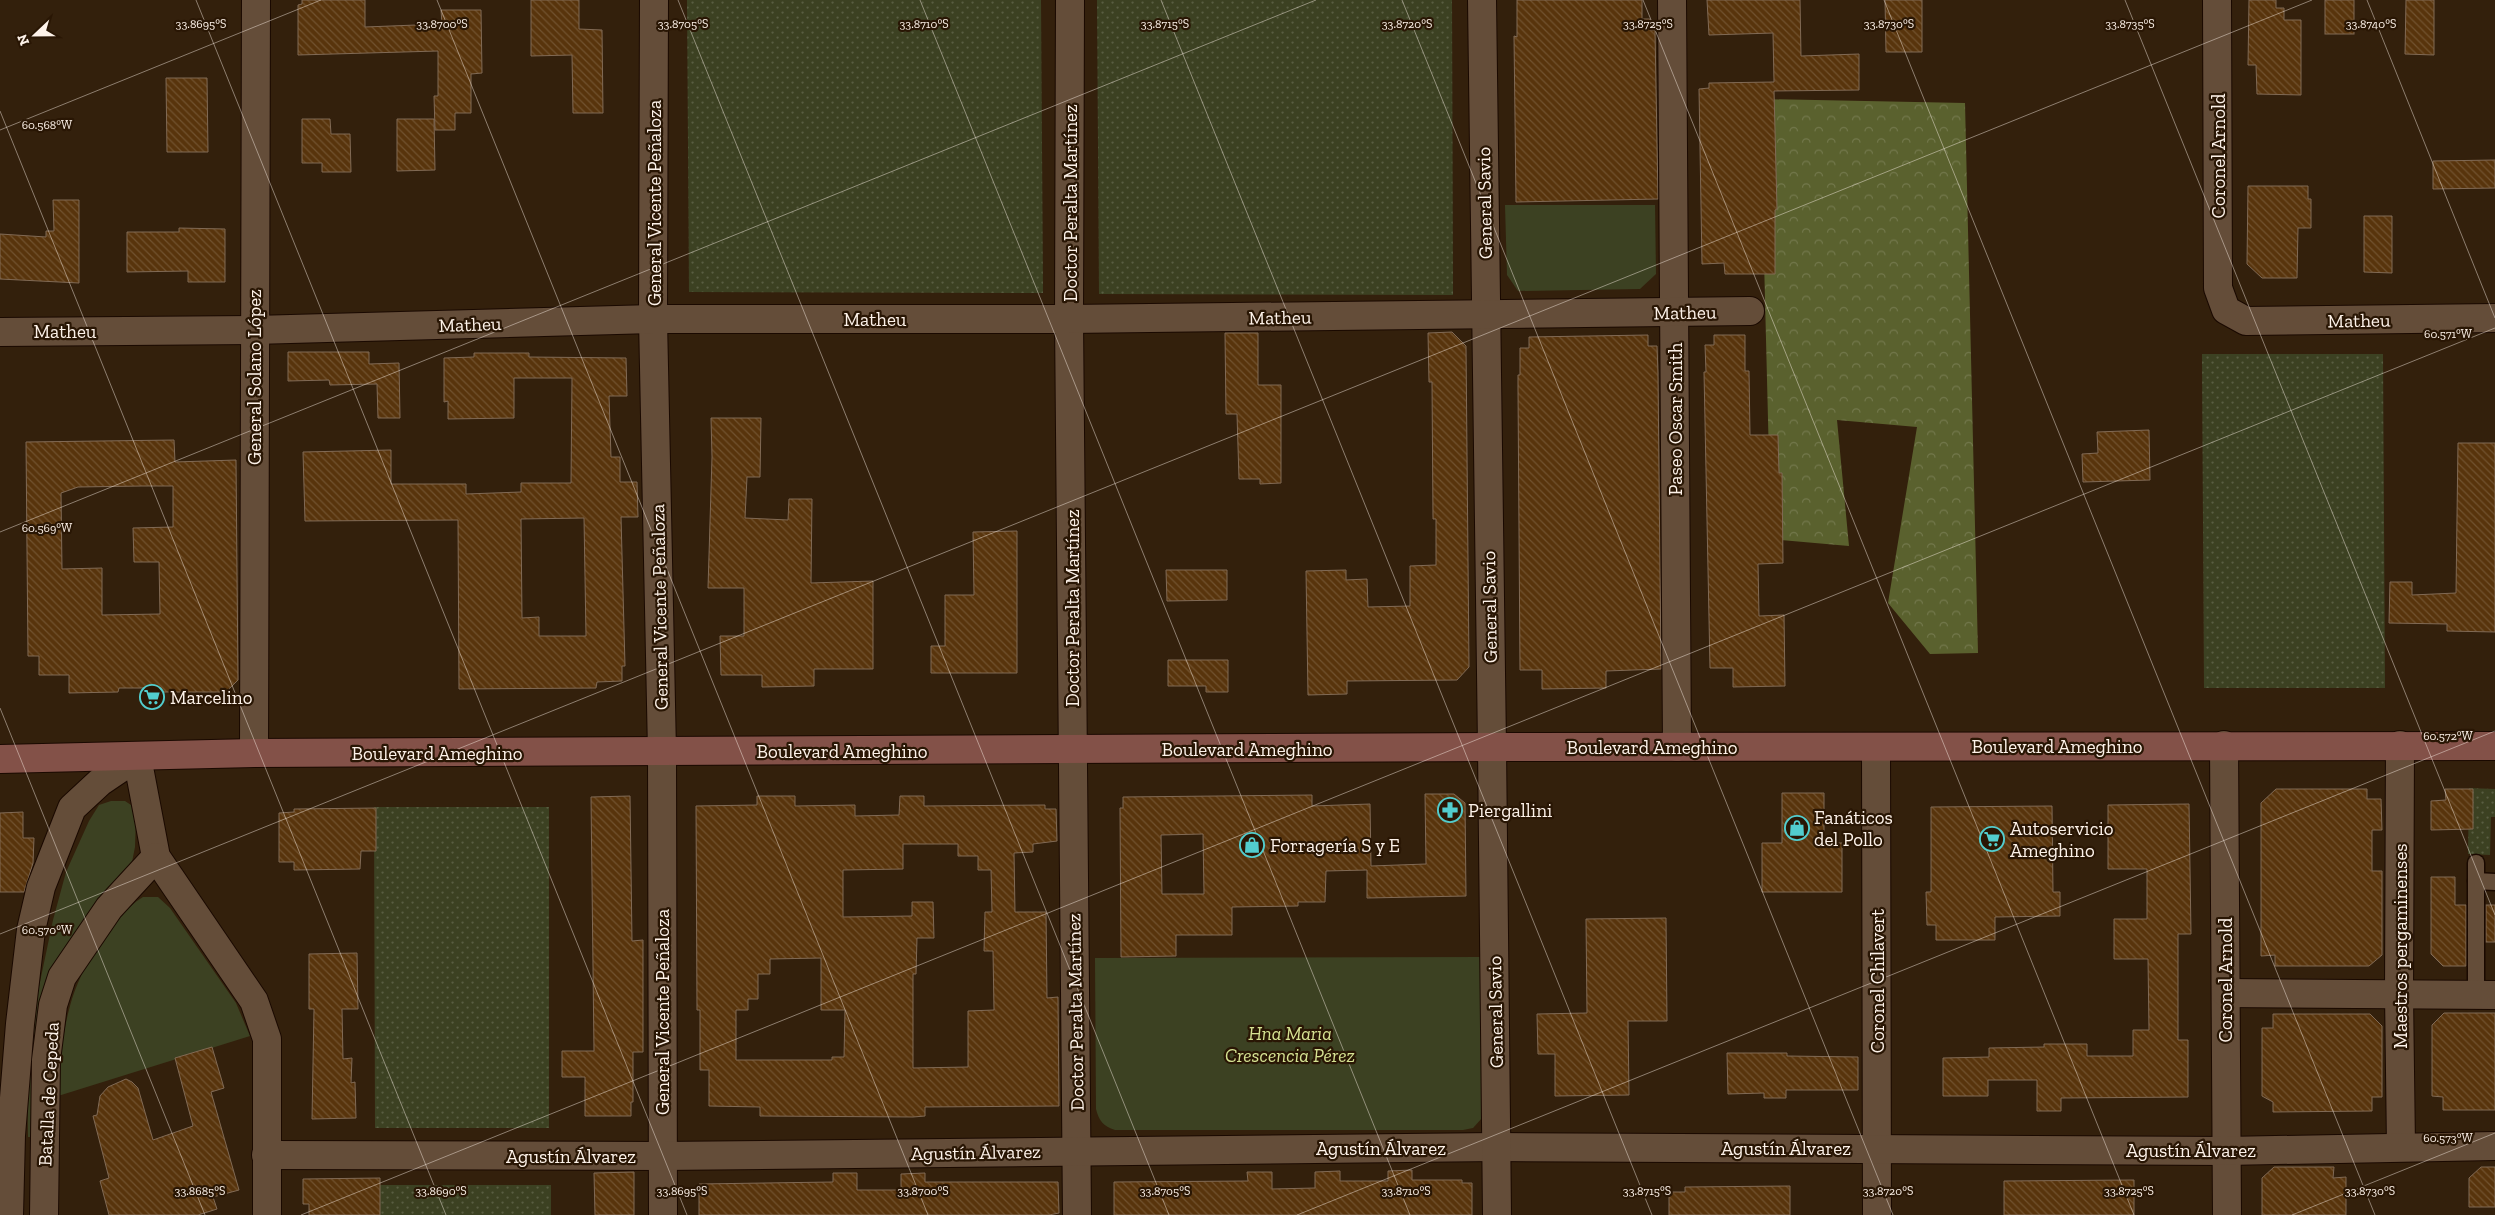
<svg xmlns="http://www.w3.org/2000/svg" width="2495" height="1215" viewBox="0 0 2495 1215" font-family="'Zilla Slab',serif">
<style>
.grass{fill:url(#grass-dots)}
.forest{fill:url(#forest-crowns)}
.green{fill:#3c4122}
.building{fill:url(#building-back-hatch);stroke:#816a55;fill-rule:evenodd}
.lines{fill:none;stroke-linecap:round;stroke-linejoin:round}
.service-casing{stroke:#1a0900;stroke-width:19}
.minor-casing{stroke:#1a0900;stroke-width:30}
.tertiary-casing{stroke:#1a0900;stroke-width:30}
.secondary-casing{stroke:#1a0900;stroke-width:30}
.service{stroke:#644d39;stroke-width:16}
.minor{stroke:#644d39;stroke-width:28}
.tertiary{stroke:#644d39;stroke-width:28}
.secondary{stroke:#835148;stroke-width:28}
.ticks{fill:none;stroke:#fdf2e9;stroke-width:1;stroke-opacity:0.45}
.labels{text-anchor:middle;stroke-width:4.5;stroke-linejoin:round;paint-order:stroke}
.street-label{font-size:19px;fill:#fdf2e9;stroke:#291604}
.poi-label{font-size:19px;fill:#fdf2e9;stroke:#291604;text-anchor:start}
.park-label{font-size:19px;font-style:italic;fill:#d6e393;stroke:#291604}
.ticks-label{font-size:12px;text-anchor:middle;fill:#fdf2e9;stroke:#291604;stroke-width:4.5;stroke-linejoin:round;paint-order:stroke}
</style>
<defs>
<pattern id="grass-dots" width="8" height="8" patternUnits="userSpaceOnUse" patternTransform="scale(1.25)"><rect width="8" height="8" fill="#3c4122"/><path d="M2 2h.1M6 6h.1" fill="none" stroke="#595d42" stroke-width="1.8" stroke-linecap="round"/></pattern>
<pattern id="forest-crowns" width="20" height="18" patternUnits="userSpaceOnUse" patternTransform="scale(1.25)"><rect width="20" height="18" fill="#5a612e"/><path d="M2 6a3 3 0 1 1 6 0M12 15a3 3 0 1 1 6 0" fill="none" stroke="#73784c"/></pattern>
<pattern id="building-back-hatch" width="6" height="6" patternUnits="userSpaceOnUse" patternTransform="scale(1.25)"><rect width="6" height="6" fill="#58340c"/><path d="M-1 5l2 2M0 0l6 6M5-1l2 2" fill="none" stroke="#71522f"/></pattern>
</defs>
<rect width="100%" height="100%" fill="#33200c"/>
<g class="grass">
<polygon points="687,0 1041,0 1043,293 689,292"/>
<polygon points="1097,0 1452,0 1453,295 1099,294"/>
<polygon points="2202,354 2383,354 2385,688 2204,688"/>
<polygon points="2469,788 2495,789 2495,817 2491,817 2490,855 2468,854"/>
<polygon points="374,807 549,807 549,1128 375,1128"/>
<rect x="376" y="1185" width="175" height="30"/>
</g>
<polygon class="forest" points="1760,99 1965,103 1978,653 1930,654 1888,603 1917,427 1837,420 1849,546 1771,539"/>
<g class="green">
<polygon points="1505,205 1655,205 1656,274 1640,289 1518,291 1507,275"/>
<polygon points="111,801 125,801 131,805 136,816 135,847 132,862 120,880 83,923 31,1137 28,1137 27,1077 33,1015 53,920 66,872 89,821 99,805"/>
<path d="M143,897h15l12,11 66,95 14,33 -192,60c1,-30 4,-61 12,-90 10,-37 40,-89 73,-109z"/>
<path d="M1483,957v160l-10,11 -10,2h-348c-12,-4 -16,-9 -19,-21l-1,-151z"/>
</g>
<g class="building">
<polygon points="302,0 365,0 365,27 442,24 441,10 481,10 482,73 471,74 471,113 455,113 455,130 435,130 434,96 438,96 438,51 298,55 298,5 302,4"/>
<polygon points="531,0 579,0 579,29 602,30 603,113 573,113 572,55 531,56"/>
<polygon points="1517,0 1642,0 1642,19 1650,19 1650,30 1655,30 1658,199 1516,202 1514,36 1517,37"/>
<polygon points="1707,0 1800,0 1801,56 1859,54 1859,90 1774,91 1777,209 1775,210 1775,274 1725,274 1724,263 1702,264 1699,89 1709,88 1709,83 1774,82 1773,33 1709,35"/>
<polygon points="1885,0 1922,0 1922,52 1886,52"/>
<polygon points="2249,0 2276,0 2276,8 2284,8 2284,20 2301,20 2301,95 2257,94 2256,65 2248,65"/>
<rect x="2325" y="0" width="29" height="34"/>
<polygon points="2406,0 2434,0 2434,55 2405,54"/>
<polygon points="166,78 207,78 208,152 167,152"/>
<polygon points="302,119 330,119 331,134 350,134 351,172 322,172 322,163 302,163"/>
<polygon points="397,119 434,119 435,170 397,171"/>
<polygon points="2495,160 2495,188 2433,189 2433,161"/>
<polygon points="2248,186 2308,186 2308,199 2311,199 2311,228 2298,228 2297,278 2262,278 2247,264"/>
<polygon points="53,200 79,200 79,283 0,279 0,234 46,237 46,231 54,231"/>
<polygon points="2364,216 2392,216 2392,273 2364,272"/>
<polygon points="179,228 225,229 225,282 188,282 188,271 127,272 127,232 179,232"/>
<polygon points="1452,332 1466,346 1469,667 1457,680 1347,681 1347,694 1308,695 1306,571 1346,570 1346,580 1367,579 1368,607 1410,606 1410,566 1436,565 1436,519 1433,519 1432,382 1429,382 1428,333"/>
<polygon points="1225,333 1258,333 1258,385 1281,385 1281,483 1260,484 1260,479 1239,479 1237,414 1226,414"/>
<polygon points="1648,335 1648,346 1657,346 1658,373 1661,669 1606,671 1606,688 1542,689 1542,670 1520,670 1518,389 1518,375 1520,375 1520,348 1529,348 1529,337"/>
<polygon points="1714,335 1745,335 1745,371 1749,371 1750,435 1778,435 1779,473 1782,473 1783,563 1758,564 1759,616 1784,615 1785,686 1733,687 1733,668 1710,668 1704,372 1706,372 1705,345 1714,345"/>
<polygon points="288,352 369,352 369,364 399,363 400,418 378,418 377,384 330,385 329,380 288,381"/>
<path d="M474,353h55v4l97,1 1,38h-18l2,61h9v25h17l1,35h-17l4,149h-3v15l-25,1 -1,6 -137,1 -1,-169 -153,1 -2,-69 88,-2v34h75v10l55,-2v-9h50l1,-105h-58v40l-66,1v-18l-4,1v-44l30,-1zM584,518l2,118h-47v-19l-17,1 -1,-99z"/>
<polygon points="711,418 761,418 760,477 747,477 745,518 788,520 789,499 812,499 811,583 873,581 873,669 814,669 814,686 762,687 762,675 721,675 720,636 744,636 744,588 708,588 712,457"/>
<polygon points="2149,430 2150,480 2083,482 2082,454 2098,453 2097,432"/>
<path d="M174,440l1,22 61,-2 2,220 -12,12h-65v-4h-42l-1,4 -49,1v-18h-30v-19h-11l-2,-214zM142,486h31v41l-40,1 1,34h25l1,52 -58,1v-47l-40,1 -1,-76 17,-6z"/>
<polygon points="2458,443 2495,443 2495,632 2447,631 2447,624 2389,623 2390,582 2412,582 2412,595 2456,593"/>
<polygon points="1017,531 1017,673 931,673 931,646 945,646 945,595 974,595 973,532"/>
<polygon points="1166,570 1227,570 1227,600 1167,601"/>
<polygon points="1168,660 1228,660 1228,692 1206,692 1206,686 1168,686"/>
<polygon points="2276,789 2367,789 2367,799 2381,799 2382,830 2372,830 2372,871 2382,871 2382,955 2369,966 2275,966 2275,955 2261,956 2261,803"/>
<polygon points="2445,789 2473,789 2473,829 2431,830 2431,801 2446,800"/>
<polygon points="1782,793 1824,793 1824,843 1842,843 1842,892 1762,892 1762,843 1782,843"/>
<path d="M1425,794h29l11,9 1,93 -99,2v-28l-41,1 -1,31h-27v4l-66,1v28h-56v21l-55,1 -1,-149h3v-11l189,-2v11l58,-2 1,62 55,-2zM1203,834l1,60h-42l-1,-59z"/>
<polygon points="630,796 632,941 643,940 643,1052 633,1052 633,1102 631,1102 631,1116 585,1116 585,1077 562,1077 562,1051 594,1051 591,797"/>
<path d="M757,796h38v10l60,-1v11l44,-1 1,-19h24v10l121,-1v4h11l1,32 -24,3v8l-19,1 1,59h31l1,86 11,-1 1,109 -134,1v9l-12,1 -153,-1v-9l-51,-1v-36h-9v-60h-3l-1,-204 61,-1zM903,844h55v12h20v14h13l1,42h-7l-1,39h9l1,59 -26,1v56l-55,1v-94h3l1,-36h17l-1,-36h-21v14l-69,1v-47l60,-1zM821,958v52h24l-1,47h-12v3h-96v-50h12v-11h10v-25h12v-15z"/>
<polygon points="2189,804 2191,934 2178,934 2178,1040 2188,1040 2188,1097 2061,1098 2061,1111 2037,1111 2037,1080 1988,1080 1988,1096 1943,1096 1943,1058 1989,1057 1989,1048 2044,1047 2044,1044 2087,1044 2087,1056 2133,1056 2133,1030 2149,1030 2148,959 2114,959 2114,919 2147,919 2147,869 2108,869 2108,805"/>
<polygon points="2052,806 2053,892 2060,892 2060,916 1995,917 1995,940 1936,940 1936,925 1927,925 1926,892 1931,892 1931,807"/>
<polygon points="376,808 376,851 361,851 360,869 294,870 294,862 279,862 279,813 294,812 294,809"/>
<polygon points="23,812 23,838 34,838 33,863 24,892 0,892 0,813"/>
<polygon points="2431,877 2455,877 2455,905 2466,905 2466,966 2443,966 2431,954"/>
<rect x="2486" y="905" width="9" height="37"/>
<polygon points="1666,918 1667,1021 1628,1021 1629,1095 1555,1096 1555,1054 1538,1054 1537,1014 1587,1013 1586,919"/>
<polygon points="357,953 358,1009 342,1009 343,1059 352,1058 351,1083 355,1082 356,1118 312,1119 314,1009 309,1009 309,954"/>
<polygon points="2444,1013 2495,1013 2495,1110 2443,1110 2443,1097 2432,1096 2432,1025"/>
<polygon points="2273,1014 2370,1014 2382,1026 2382,1097 2372,1097 2372,1111 2273,1112 2273,1102 2262,1096 2262,1028 2273,1028"/>
<polygon points="212,1047 224,1088 211,1092 239,1190 213,1197 217,1209 198,1215 109,1215 100,1181 109,1178 93,1116 97,1115 100,1096 108,1087 126,1079 132,1082 138,1088 153,1140 193,1126 175,1058"/>
<polygon points="1727,1053 1787,1053 1787,1056 1858,1057 1858,1090 1786,1090 1786,1098 1764,1098 1764,1093 1728,1094"/>
<polygon points="2274,1167 2334,1167 2333,1178 2346,1177 2346,1215 2262,1215 2262,1178"/>
<polygon points="2481,1167 2495,1167 2495,1207 2469,1207 2469,1178"/>
<polygon points="1412,1170 1412,1180 1462,1180 1462,1183 1472,1183 1472,1215 1114,1215 1114,1182 1248,1181 1247,1172 1272,1172 1272,1189 1315,1188 1315,1172 1340,1171 1340,1181 1388,1181 1388,1171"/>
<polygon points="634,1172 634,1215 595,1215 594,1173"/>
<polygon points="833,1173 857,1173 857,1190 901,1190 901,1174 925,1173 925,1182 1058,1182 1059,1213 1049,1215 699,1215 699,1184 833,1182"/>
<polygon points="380,1178 380,1215 309,1215 309,1204 303,1204 303,1179"/>
<polygon points="2134,1180 2134,1215 2004,1215 2004,1181"/>
<polygon points="1790,1186 1790,1215 1669,1215 1669,1192 1685,1192 1685,1187"/>
</g>
<g class="lines">
<defs>
<g id="service">
<polyline points="2476,881 2495,882"/>
<polyline points="2476,995 2476,863"/>
</g>
<g id="minor">
<polyline points="654,0 653,319 662,752 663,1215"/>
<polyline points="1070,0 1069,319 1077,1215"/>
<polyline points="1482,0 1492,747"/>
<polyline points="1672,0 1677,747"/>
<polyline points="2217,0 2218,288 2226,310 2246,321 2495,318"/>
<polyline points="0,332 253,330 653,319 1069,319 1750,311"/>
<polyline points="2224,745 2227,1215"/>
<polyline points="2400,745 2399,994 2401,1147"/>
<polyline points="1876,747 1877,1215"/>
<polyline points="254,753 256,0"/>
<polyline points="2226,993 2495,995"/>
<polyline points="266,1155 662,1156 1496,1147 2226,1151 2495,1146"/>
<polyline points="9,1215 11,1135 20,1024 31,930 41,887 72,808 100,782 137,757 156,857 254,1001 267,1039 267,1215"/>
<polyline points="44,1215 46,1060 53,1005 62,977 109,908 156,857"/>
</g>
<polyline id="tertiary" points="1492,747 1497,1215"/>
<polyline id="secondary" points="0,759 254,753 1492,747 2495,746"/>
</defs>
<use href="#service" class="service-casing"/>
<use href="#minor" class="minor-casing"/>
<use href="#tertiary" class="tertiary-casing"/>
<use href="#secondary" class="secondary-casing"/>
<use href="#service" class="service"/>
<use href="#minor" class="minor"/>
<use href="#tertiary" class="tertiary"/>
<use href="#secondary" class="secondary"/>
</g>
<path class="ticks" d="M196,0l491,1215M437,0l491,1215M678,0l491,1215M920,0l490,1215M1161,0l491,1215M1402,0l491,1215M1643,0l491,1215M1884,0l491,1215M2125,0l370,915M2367,0l128,318M0,111l446,1104M0,130l321,-130M0,532l1316,-532M0,708l205,507M0,934l2312,-934M301,1215l2194,-887M1297,1215l1198,-484M2292,1215l203,-82"/>
<defs>
<symbol id="supermarket-ring" viewBox="-11 -11 22 22"><circle r="9.5" fill="#291604" stroke="#52cdce" stroke-width="1.5"/><path d="M-6-5.5h2.5l.6 2H6L4.5 2H-2.5L-4.4-4H-6ZM-1.5 3.2a1.3 1.3 0 1 0 .1 0ZM3 3.2a1.3 1.3 0 1 0 .1 0Z" fill="#52cdce"/></symbol>
<symbol id="pharmacy-ring" viewBox="-11 -11 22 22"><circle r="9.5" fill="#291604" stroke="#52cdce" stroke-width="1.5"/><path d="M-2-6h4v4h4v4h-4v4h-4v-4h-4v-4h4Z" fill="#52cdce"/></symbol>
<symbol id="shop-ring" viewBox="-11 -11 22 22"><circle r="9.5" fill="#291604" stroke="#52cdce" stroke-width="1.5"/><path d="M-5-2.5h2.3a2.7 3.5 0 0 1 5.4 0H5L5.5 6h-11ZM-1.5-2.5h3a1.5 2.3 0 0 0-3 0Z" fill="#52cdce"/></symbol>
</defs>
<g fill-rule="evenodd">
<use href="#supermarket-ring" x="138" y="683" width="28" height="28"/>
<use href="#pharmacy-ring" x="1436" y="796" width="28" height="28"/>
<use href="#shop-ring" x="1783" y="814" width="28" height="28"/>
<use href="#supermarket-ring" x="1978" y="825" width="28" height="28"/>
<use href="#shop-ring" x="1238" y="831" width="28" height="28"/>
</g>
<g class="labels">
<g class="street-label">
<text transform="translate(2218 156) rotate(-90)" y="7">Coronel Arnold</text>
<text transform="translate(654 203) rotate(-90)" y="7">General Vicente Peñaloza</text>
<text transform="translate(1070 203) rotate(-90)" y="7">Doctor Peralta Martínez</text>
<text transform="translate(1484 203) rotate(-91)" y="7">General Savio</text>
<text transform="translate(1685 312) rotate(-1)" y="7">Matheu</text>
<text transform="translate(1280 317) rotate(-1)" y="7">Matheu</text>
<text x="875" y="326">Matheu</text>
<text transform="translate(2359 320) rotate(-1)" y="7">Matheu</text>
<text transform="translate(470 324) rotate(-2)" y="7">Matheu</text>
<text x="65" y="338">Matheu</text>
<text transform="translate(254 377) rotate(-90)" y="7">General Solano López</text>
<text transform="translate(1675 419) rotate(-90)" y="7">Paseo Oscar Smith</text>
<text transform="translate(659 607) rotate(-91)" y="7">General Vicente Peñaloza</text>
<text transform="translate(1489 607) rotate(-91)" y="7">General Savio</text>
<text transform="translate(1072 608) rotate(-90)" y="7">Doctor Peralta Martínez</text>
<text x="2057" y="753">Boulevard Ameghino</text>
<text x="1652" y="754">Boulevard Ameghino</text>
<text x="1247" y="756">Boulevard Ameghino</text>
<text x="842" y="758">Boulevard Ameghino</text>
<text x="437" y="760">Boulevard Ameghino</text>
<text transform="translate(2400 946) rotate(-90)" y="7">Maestros pergaminenses</text>
<text transform="translate(2225 980) rotate(-90)" y="7">Coronel Arnold</text>
<text transform="translate(1877 981) rotate(-90)" y="7">Coronel Chilavert</text>
<text transform="translate(662 1012) rotate(-90)" y="7">General Vicente Peñaloza</text>
<text transform="translate(1075 1012) rotate(-91)" y="7">Doctor Peralta Martínez</text>
<text transform="translate(1495 1012) rotate(-91)" y="7">General Savio</text>
<text transform="translate(48 1094) rotate(-87)" y="7">Batalla de Cepeda</text>
<text x="1381" y="1155">Agustín Álvarez</text>
<text x="1786" y="1155">Agustín Álvarez</text>
<text x="2191" y="1157">Agustín Álvarez</text>
<text transform="translate(976 1152) rotate(-1)" y="7">Agustín Álvarez</text>
<text x="571" y="1163">Agustín Álvarez</text>
</g>
<g class="poi-label">
<text x="170" y="704">Marcelino</text>
<text x="1468" y="817">Piergallini</text>
<text x="1814" y="824">Fanáticos<tspan x="1814" dy="22">del Pollo</tspan></text>
<text x="2010" y="835">Autoservicio<tspan x="2010" dy="22">Ameghino</tspan></text>
<text x="1270" y="852">Forragería S y E</text>
</g>
<g class="park-label">
<text x="1290" y="1040">Hna Maria<tspan x="1290" dy="22">Crescencia Pérez</tspan></text>
</g>
</g>
<g class="ticks-label">
<text x="201" y="28">33.8695°S</text>
<text x="442" y="28">33.8700°S</text>
<text x="683" y="28">33.8705°S</text>
<text x="924" y="28">33.8710°S</text>
<text x="1165" y="28">33.8715°S</text>
<text x="1407" y="28">33.8720°S</text>
<text x="1648" y="28">33.8725°S</text>
<text x="1889" y="28">33.8730°S</text>
<text x="2130" y="28">33.8735°S</text>
<text x="2371" y="28">33.8740°S</text>
<text x="47" y="129">60.568°W</text>
<text x="2448" y="338">60.571°W</text>
<text x="47" y="532">60.569°W</text>
<text x="2448" y="740">60.572°W</text>
<text x="47" y="934">60.570°W</text>
<text x="2448" y="1142">60.573°W</text>
<text x="200" y="1195">33.8685°S</text>
<text x="441" y="1195">33.8690°S</text>
<text x="682" y="1195">33.8695°S</text>
<text x="923" y="1195">33.8700°S</text>
<text x="1165" y="1195">33.8705°S</text>
<text x="1406" y="1195">33.8710°S</text>
<text x="1647" y="1195">33.8715°S</text>
<text x="1888" y="1195">33.8720°S</text>
<text x="2129" y="1195">33.8725°S</text>
<text x="2370" y="1195">33.8730°S</text>
</g>
<g transform="translate(35 35) rotate(248)" stroke="#291604" stroke-width="4" paint-order="stroke">
<path d="M0-4L9 19L0 12L-9 19Z" fill="#fdf2e9"/>
<text y="-8" font-size="14" font-weight="bold" text-anchor="middle" fill="#fdf2e9">N</text>
</g>
</svg>
